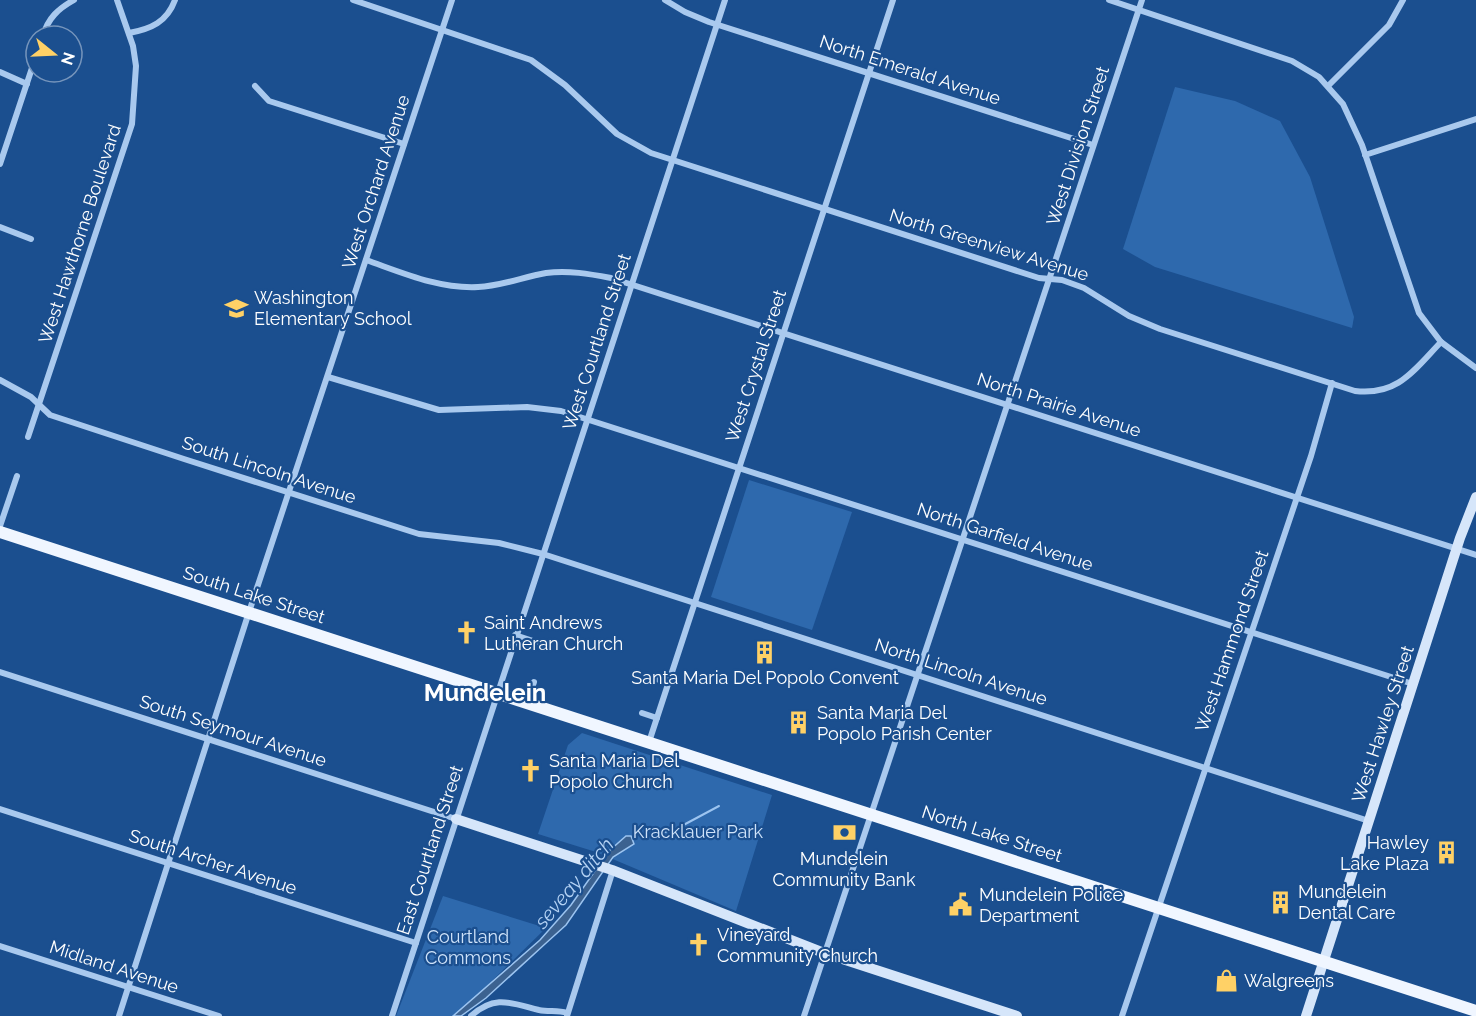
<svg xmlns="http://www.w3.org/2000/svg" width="1476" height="1016" viewBox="0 0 1476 1016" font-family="Raleway,sans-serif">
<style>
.green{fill:#2e69ad}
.water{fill:#3c6290;stroke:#9cc4f0;stroke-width:1.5}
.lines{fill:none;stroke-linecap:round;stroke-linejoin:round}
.stream{stroke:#9cc4f0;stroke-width:2}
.street{stroke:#a9c9ee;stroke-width:6}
.secondary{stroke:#d6e6fa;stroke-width:10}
.primary{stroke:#f0f6ff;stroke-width:12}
.labels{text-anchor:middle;stroke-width:4.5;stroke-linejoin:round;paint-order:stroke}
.street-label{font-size:18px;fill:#fff;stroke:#1b4f8f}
.poi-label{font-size:18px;fill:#fff;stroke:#1b4f8f;text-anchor:start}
.park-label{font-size:18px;fill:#cfe3fa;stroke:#1b4f8f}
.water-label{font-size:20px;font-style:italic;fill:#b5d3f5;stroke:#1b4f8f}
.district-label{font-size:24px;font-weight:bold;fill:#fff;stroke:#1b4f8f}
</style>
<rect width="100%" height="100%" fill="#1b4f8f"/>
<g class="green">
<polygon points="1175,87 1235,101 1280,121 1310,177 1354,317 1352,328 1155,267 1123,249"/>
<polygon points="749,480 852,512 812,630 711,597"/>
<polygon points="582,733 772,795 736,911 596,852 538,834 568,745"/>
<polygon points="443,896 546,928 456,1016 396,1016"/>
</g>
<polygon class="water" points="626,836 631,836 634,844 613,857 566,925 545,944 486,998 461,1016 453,1016 540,940 571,905 609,851"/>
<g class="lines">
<polyline class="stream" points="657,834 676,829 719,806"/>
<g class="street">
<path d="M353,0l178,60 34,25 52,49 34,19 388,125 23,2 22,8 45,28 31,13 195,62c43,5 59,-21 86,-49"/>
<polyline points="665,0 685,12 709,22 1093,145"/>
<polyline points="1109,0 1292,61 1319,77 1343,104 1362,145 1419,313 1441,342 1476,368"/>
<path d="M129,33c22,-4 38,-11 46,-33"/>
<path d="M43,36c5,-18 15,-27 31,-36"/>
<polyline points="0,72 27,84"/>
<polyline points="255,86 269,101 404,144"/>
<polyline points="1328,86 1389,25 1403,0"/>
<polyline points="1365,155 1476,119"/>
<polyline points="0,164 36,56"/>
<polyline points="0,227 31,239"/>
<path d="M366,260c37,13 73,29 112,27 24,-1 45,-10 68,-14 22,-3 44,1 65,5l865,277"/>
<polyline points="328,377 439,410 527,407 561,411 1413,684"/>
<polyline points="0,380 31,397 50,415 184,459 419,534 499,543 543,554 1369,821"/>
<polyline points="28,437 132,124 136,66 133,46 117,0"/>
<polyline points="0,526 17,476"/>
<polyline points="515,635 536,642"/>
<polyline points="0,672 456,819"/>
<polyline points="653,678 669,683"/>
<polyline points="527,703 534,682"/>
<polyline points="642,713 657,718"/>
<polyline points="649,742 893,0"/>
<polyline points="0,809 416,943"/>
<polyline points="0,946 219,1016"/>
<polyline points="119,1016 249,612 452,0"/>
<polyline points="392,1016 725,0"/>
<path d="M471,1016c24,-22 40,-13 68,-6 10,2 19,0 28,3"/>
<polyline points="567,1016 613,870"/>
<polyline points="804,1016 1142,0"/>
<polyline points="1122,1016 1311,456 1332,383"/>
</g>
<g class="secondary">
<polyline points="456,819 612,870 824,953 1017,1016"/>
<polyline points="1306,1016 1460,538 1476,497"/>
</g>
<polyline class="primary" points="0,532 1476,1011"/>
</g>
<defs>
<symbol id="school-bare" viewBox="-9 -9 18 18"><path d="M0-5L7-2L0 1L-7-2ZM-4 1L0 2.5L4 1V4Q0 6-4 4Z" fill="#ffd166" stroke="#1b4f8f" stroke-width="2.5" paint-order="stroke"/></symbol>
<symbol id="church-bare" viewBox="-9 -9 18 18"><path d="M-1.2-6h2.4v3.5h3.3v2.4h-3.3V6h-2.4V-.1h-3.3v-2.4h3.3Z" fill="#ffd166" stroke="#1b4f8f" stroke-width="2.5" paint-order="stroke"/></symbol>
<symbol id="building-bare" viewBox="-9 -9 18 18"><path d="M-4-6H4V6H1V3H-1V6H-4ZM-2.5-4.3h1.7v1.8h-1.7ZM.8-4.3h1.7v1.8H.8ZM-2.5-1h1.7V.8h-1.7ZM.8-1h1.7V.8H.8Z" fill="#ffd166" stroke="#1b4f8f" stroke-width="2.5" paint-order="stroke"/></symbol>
<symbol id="bank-bare" viewBox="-9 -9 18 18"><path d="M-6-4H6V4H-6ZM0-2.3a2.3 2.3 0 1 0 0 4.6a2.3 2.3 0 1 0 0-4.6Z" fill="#ffd166" stroke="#1b4f8f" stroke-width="2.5" paint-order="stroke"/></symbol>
<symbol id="civic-bare" viewBox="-9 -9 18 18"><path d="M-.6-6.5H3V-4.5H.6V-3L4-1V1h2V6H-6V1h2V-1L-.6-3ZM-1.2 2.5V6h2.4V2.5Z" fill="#ffd166" stroke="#1b4f8f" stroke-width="2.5" paint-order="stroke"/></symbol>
<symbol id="shop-bare" viewBox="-9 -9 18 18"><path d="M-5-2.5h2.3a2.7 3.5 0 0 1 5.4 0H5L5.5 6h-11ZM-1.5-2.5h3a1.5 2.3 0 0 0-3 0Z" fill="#ffd166" stroke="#1b4f8f" stroke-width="2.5" paint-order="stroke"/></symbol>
</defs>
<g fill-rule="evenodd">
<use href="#school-bare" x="220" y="292" width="33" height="33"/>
<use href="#church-bare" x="450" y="616" width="33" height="33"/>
<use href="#building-bare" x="748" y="636" width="33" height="33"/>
<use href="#building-bare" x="782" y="706" width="33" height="33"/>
<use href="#church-bare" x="514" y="754" width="33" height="33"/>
<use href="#bank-bare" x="828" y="816" width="33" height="33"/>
<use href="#building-bare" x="1430" y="836" width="33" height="33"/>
<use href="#building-bare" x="1264" y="886" width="33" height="33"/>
<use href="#civic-bare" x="944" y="888" width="33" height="33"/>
<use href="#church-bare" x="682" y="928" width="33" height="33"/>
<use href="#shop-bare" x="1210" y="964" width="33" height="33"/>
</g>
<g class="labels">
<g class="street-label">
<text transform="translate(910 70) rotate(18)" y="6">North Emerald Avenue</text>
<text transform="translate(1078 146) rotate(-72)" y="6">West Division Street</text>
<text transform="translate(376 182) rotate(-72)" y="6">West Orchard Avenue</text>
<text transform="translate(80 234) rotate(-72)" y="6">West Hawthorne Boulevard</text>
<text transform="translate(989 245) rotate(17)" y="6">North Greenview Avenue</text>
<text transform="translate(597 342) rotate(-72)" y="6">West Courtland Street</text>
<text transform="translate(756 366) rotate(-72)" y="6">West Crystal Street</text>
<text transform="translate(1059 405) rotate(18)" y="6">North Prairie Avenue</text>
<text transform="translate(269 470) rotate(18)" y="6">South Lincoln Avenue</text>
<text transform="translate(1005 537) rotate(18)" y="6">North Garfield Avenue</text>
<text transform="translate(254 595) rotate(18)" y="6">South Lake Street</text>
<text transform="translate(1232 641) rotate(-71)" y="6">West Hammond Street</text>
<text transform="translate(961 672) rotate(18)" y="6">North Lincoln Avenue</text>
<text transform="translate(1383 724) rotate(-72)" y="6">West Hawley Street</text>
<text transform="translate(233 731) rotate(18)" y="6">South Seymour Avenue</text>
<text transform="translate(992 834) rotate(18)" y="6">North Lake Street</text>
<text transform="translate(430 850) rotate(-72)" y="6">East Courtland Street</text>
<text transform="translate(213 862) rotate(18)" y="6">South Archer Avenue</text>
<text transform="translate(114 967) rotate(18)" y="6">Midland Avenue</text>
</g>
<g class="poi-label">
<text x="254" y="304">Washington<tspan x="254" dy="21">Elementary School</tspan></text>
<text x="484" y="629">Saint Andrews<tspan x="484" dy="21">Lutheran Church</tspan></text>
<text x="765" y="684" text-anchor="middle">Santa Maria Del Popolo Convent</text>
<text x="817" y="719">Santa Maria Del<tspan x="817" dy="21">Popolo Parish Center</tspan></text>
<text x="549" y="767">Santa Maria Del<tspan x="549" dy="21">Popolo Church</tspan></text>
<text x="1429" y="849" text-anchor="end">Hawley<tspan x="1429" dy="21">Lake Plaza</tspan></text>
<text x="844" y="865" text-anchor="middle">Mundelein<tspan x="844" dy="21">Community Bank</tspan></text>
<text x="1298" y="898">Mundelein<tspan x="1298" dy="21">Dental Care</tspan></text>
<text x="979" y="901">Mundelein Police<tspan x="979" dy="21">Department</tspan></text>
<text x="717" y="941">Vineyard<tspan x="717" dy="21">Community Church</tspan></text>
<text x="1244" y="987">Walgreens</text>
</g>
<g class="park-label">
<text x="698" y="838">Kracklauer Park</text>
<text x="468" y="943">Courtland<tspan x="468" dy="21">Commons</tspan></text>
</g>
<g class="water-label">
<text transform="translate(574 883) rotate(-50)" y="7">seveay ditch</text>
</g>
<g class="district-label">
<text x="485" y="701">Mundelein</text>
</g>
</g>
<g transform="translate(54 54) rotate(108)"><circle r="28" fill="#1b4f8f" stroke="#7695bc" stroke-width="1.5"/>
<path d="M0-4.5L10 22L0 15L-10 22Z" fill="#ffd166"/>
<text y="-9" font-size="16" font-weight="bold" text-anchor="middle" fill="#ffffff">N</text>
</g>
</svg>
